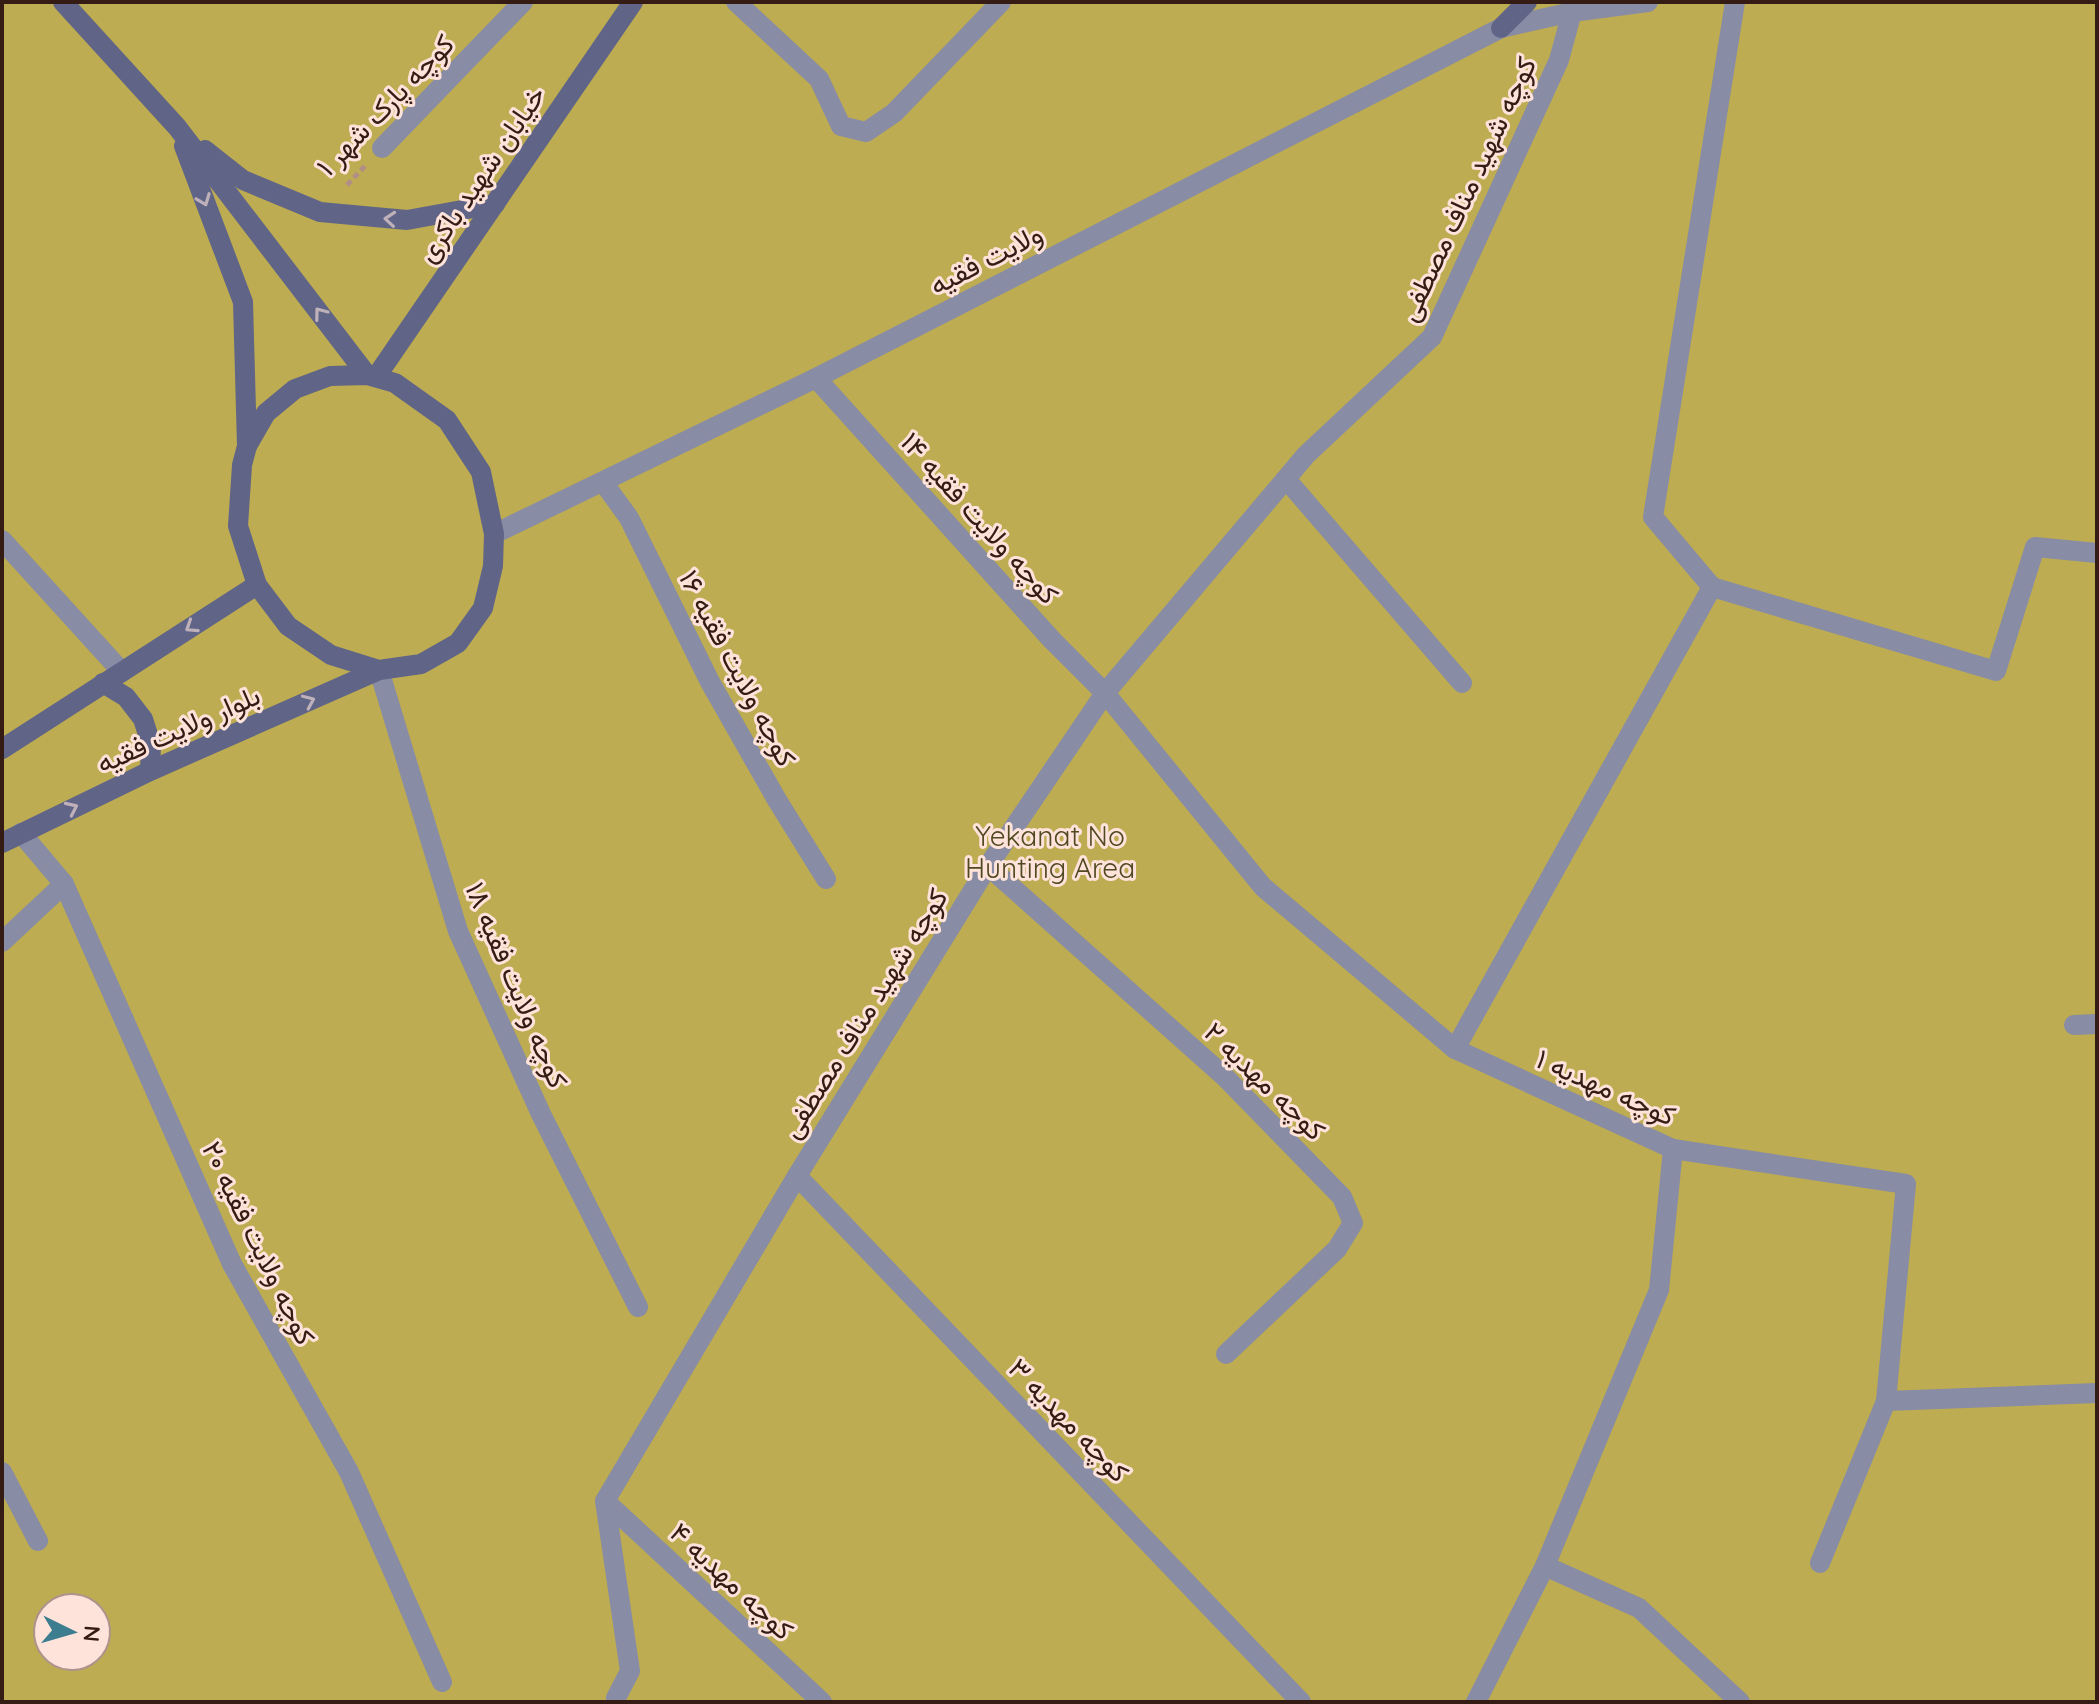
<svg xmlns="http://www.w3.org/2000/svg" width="2099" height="1704" viewBox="0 0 2099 1704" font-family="Quicksand,Vazirmatn,sans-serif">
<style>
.green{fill:#beac52;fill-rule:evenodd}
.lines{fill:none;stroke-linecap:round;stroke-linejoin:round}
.path{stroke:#b18f85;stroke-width:5;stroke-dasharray:6 4;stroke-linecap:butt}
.street{stroke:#888ca4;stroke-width:20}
.secondary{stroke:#606587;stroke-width:20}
.oneway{stroke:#bfb1b9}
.labels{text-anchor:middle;stroke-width:6;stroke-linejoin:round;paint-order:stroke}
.street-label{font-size:28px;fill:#341c15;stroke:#fee3db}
.park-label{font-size:28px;fill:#504821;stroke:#fee3db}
</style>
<rect width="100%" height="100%" fill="#fad3c6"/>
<path class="green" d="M2,2h2095v1700h-2095zM48,1608h48v48h-48z"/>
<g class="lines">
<polyline class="path" points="347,185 365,166"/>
<g class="street">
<polyline points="736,2 819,79 841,126 866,132 894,113 1001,2"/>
<polyline points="382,148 523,2"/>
<polyline points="816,378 1052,640 1105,693 1263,887 1455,1049 1673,1149 1906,1184 1886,1401 2097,1393"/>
<polyline points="1286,479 1462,683"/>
<polyline points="603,482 629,518 710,682 777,800 826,879"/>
<polyline points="494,534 816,378 1501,28 1572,12 1648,2"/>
<polyline points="2,540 122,672"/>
<polyline points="1712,587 1996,671 2035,547 2097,553"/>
<polyline points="379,670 458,931 541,1114 638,1307"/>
<polyline points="21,833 64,884 232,1264 349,1472 442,1682"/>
<polyline points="988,866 1225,1077 1342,1197 1353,1223 1337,1249 1226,1354"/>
<polyline points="2,942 64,884"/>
<polyline points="2074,1025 2097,1024"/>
<polyline points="1455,1049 1712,587 1653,517 1735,2"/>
<polyline points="797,1176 1301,1702"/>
<polyline points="2,1472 38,1541"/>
<polyline points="605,1501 822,1702"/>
<polyline points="1820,1563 1886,1401"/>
<polyline points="1545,1566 1639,1608 1740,1702"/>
<polyline points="616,1702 616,1698 630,1671 605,1501 797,1176 988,866 1105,693 1306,455 1432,337 1559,60 1572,12"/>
<polyline points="1476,1702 1545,1566 1659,1290 1673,1149"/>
</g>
<g class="secondary">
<polyline points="63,2 177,127 367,375"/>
<polyline points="1501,28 1527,2"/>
<polyline points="184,146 243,302 247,446"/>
<polyline points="205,150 243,180 320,212 407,220 495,204"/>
<polygon points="367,375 395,383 447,420 481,472 494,534 493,566 483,608 458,643 421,664 379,670 331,655 288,626 257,585 238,526 242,465 247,446 266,413 295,389 330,376"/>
<polyline points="376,377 633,2"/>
<polyline points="103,683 126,697 143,719 151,744 150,771"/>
<polyline points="2,749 257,585"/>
<polyline points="2,843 150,771 379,670"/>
</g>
</g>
<defs><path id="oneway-chevron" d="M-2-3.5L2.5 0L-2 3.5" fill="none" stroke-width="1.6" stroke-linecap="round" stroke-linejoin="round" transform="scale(2)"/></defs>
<g class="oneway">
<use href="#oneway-chevron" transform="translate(204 200) rotate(69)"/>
<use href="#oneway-chevron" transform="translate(390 219) rotate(-175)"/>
<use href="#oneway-chevron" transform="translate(320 313) rotate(-127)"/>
<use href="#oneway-chevron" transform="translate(191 627) rotate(147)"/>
<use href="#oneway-chevron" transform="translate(309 701) rotate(-24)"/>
<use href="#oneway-chevron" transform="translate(72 808) rotate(-25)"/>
</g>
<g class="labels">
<g class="street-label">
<text transform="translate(385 105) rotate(-46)" y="10">کوچه پارک شهر ۱</text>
<text transform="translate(481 174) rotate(-56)" y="10">خیابان شهید باکری</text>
<text transform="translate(1467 189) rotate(-65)" y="10">کوچه شهید مناف مصطفی</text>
<text transform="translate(986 259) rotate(-27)" y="10">ولایت فقیه</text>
<text transform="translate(980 518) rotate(48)" y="10">کوچه ولایت فقیه ۱۴</text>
<text transform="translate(738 668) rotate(62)" y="10">کوچه ولایت فقیه ۱۶</text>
<text transform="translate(178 729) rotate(-24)" y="10">بلوار ولایت فقیه</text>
<text transform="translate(517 985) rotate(67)" y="10">کوچه ولایت فقیه ۱۸</text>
<text transform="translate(864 1013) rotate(-58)" y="10">کوچه شهید مناف مصطفی</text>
<text transform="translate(1265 1081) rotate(44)" y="10">کوچه مهدیه ۲</text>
<text transform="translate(1606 1087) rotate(24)" y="10">کوچه مهدیه ۱</text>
<text transform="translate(259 1243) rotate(64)" y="10">کوچه ولایت فقیه ۲۰</text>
<text transform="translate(1069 1420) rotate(46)" y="10">کوچه مهدیه ۳</text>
<text transform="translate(732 1581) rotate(43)" y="10">کوچه مهدیه ۴</text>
</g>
<g class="park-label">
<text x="1050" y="846">Yekanat No<tspan x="1050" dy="32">Hunting Area</tspan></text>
</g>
</g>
<rect width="2099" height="1704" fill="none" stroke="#341c15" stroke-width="8"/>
<g transform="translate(72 1632) rotate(95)"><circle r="38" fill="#fee3db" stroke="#ad938c" stroke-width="2"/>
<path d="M0-6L14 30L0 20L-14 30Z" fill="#3c7d90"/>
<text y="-12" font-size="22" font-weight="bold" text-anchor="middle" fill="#341c15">N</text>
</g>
</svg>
